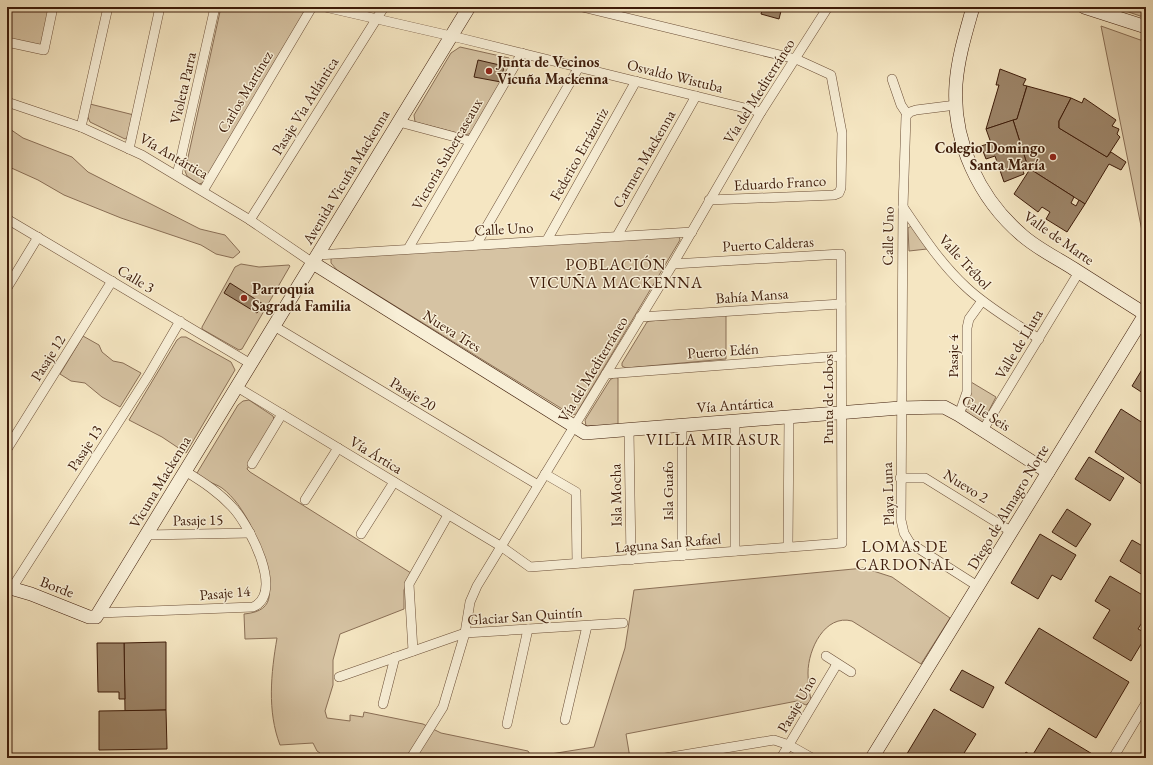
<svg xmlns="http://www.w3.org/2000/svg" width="1153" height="765" viewBox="0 0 1153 765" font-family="'EB Garamond',serif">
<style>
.green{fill:#d6c3a3;stroke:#8a6f56}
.building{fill:#9d8569;stroke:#3d1b09}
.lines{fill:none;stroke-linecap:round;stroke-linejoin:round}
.street-casing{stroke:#6b4e37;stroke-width:10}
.secondary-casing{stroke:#3d1b09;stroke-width:14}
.street{stroke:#f8efd7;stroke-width:9}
.secondary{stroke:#f8efd7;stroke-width:13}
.poi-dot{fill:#8f2418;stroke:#f8efd7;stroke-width:1.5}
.labels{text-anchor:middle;stroke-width:3;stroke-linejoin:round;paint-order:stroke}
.poi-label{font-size:15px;font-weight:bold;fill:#3d1b09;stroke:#f8efd7;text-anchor:start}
.street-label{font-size:15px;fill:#3d1b09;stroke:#f8efd7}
.neighbourhood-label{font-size:16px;letter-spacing:1px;fill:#3d1b09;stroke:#f8efd7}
</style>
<rect width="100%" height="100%" fill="#f5e6c2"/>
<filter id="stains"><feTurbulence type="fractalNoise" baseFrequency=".005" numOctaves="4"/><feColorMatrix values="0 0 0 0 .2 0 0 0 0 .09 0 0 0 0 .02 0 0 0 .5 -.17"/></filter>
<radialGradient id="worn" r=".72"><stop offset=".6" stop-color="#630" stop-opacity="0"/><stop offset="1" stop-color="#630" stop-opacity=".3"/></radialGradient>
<g class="green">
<polygon points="7,7 50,7 42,47 7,40"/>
<polygon points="221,7 298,7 304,13 205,182 199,184 187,176 185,171"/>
<path d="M1114,7c11,0 21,0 32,3v8z"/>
<polygon points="1101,26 1146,42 1146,251"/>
<polygon points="460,47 509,58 511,63 472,133 465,135 415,122 414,115 451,53"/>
<polygon points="90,104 134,115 128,137 125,139 90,122 87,115"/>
<polygon points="7,127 23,138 72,157 88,172 200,229 225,235 240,252 233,258 216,254 201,245 121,218 64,195 38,180 7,166"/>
<polygon points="911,226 913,228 927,249 909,251 908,228"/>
<polygon points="679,236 680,240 576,414 572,415 337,270 331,263 331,259 336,257"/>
<polygon points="241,264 259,267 289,265 290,266 242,349 239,350 202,329 202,327 235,267"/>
<polygon points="726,315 726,359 626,368 622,366 622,363 647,322 649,321"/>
<polygon points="83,336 99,345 102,352 113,361 123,363 141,373 120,407 102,397 85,383 71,381 60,374"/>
<polygon points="181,337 186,337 231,362 235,370 186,453 162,437 129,420 177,340"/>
<polygon points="614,377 618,378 618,425 586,426 585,420 610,380"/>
<polygon points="971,382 996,397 983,422 981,424 965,412 970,398"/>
<path d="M249,400l24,16 1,3 -27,50 3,3 161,101 -7,17v19l-64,25 -7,26v25l-8,26 2,7 23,3v-6l13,2 1,-5 59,12 18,9 87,18 2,3 8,2 56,-9 31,-99 9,-58 230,-22 28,9 58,41 -29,46 -69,-43c-27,-7 -44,28 -44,52 0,8 1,18 3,27l-5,5 -9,-4 -171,33 4,24h-310v-5l-3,-2 -4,-8 -33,2c-13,-34 -9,-72 -3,-107l-32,1 -1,-25c35,-3 26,-27 18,-51 -4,-13 -8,-26 -12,-39 -7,-13 -16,-27 -28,-36 -7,-5 -20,-7 -25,-15l41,-68 5,-4z"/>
</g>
<g class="building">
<polygon points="763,7 782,7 779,19 761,14"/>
<polygon points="478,60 504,66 501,82 474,77"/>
<polygon points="1000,69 1026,79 1023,85 1027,86 1017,119 986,129 999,85 996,85"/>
<polygon points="1027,86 1071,98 1059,121 1059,128 1107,157 1111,152 1126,162 1121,170 1109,164 1085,204 1030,169 1026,161 1013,120 1017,119"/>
<polygon points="1071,98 1082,103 1084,98 1116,120 1112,126 1119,129 1117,134 1120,137 1107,157 1059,128 1059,121"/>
<polygon points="1013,120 1026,161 1021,163 1024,174 1004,182 995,156 986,159 981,146 991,143 986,129"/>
<polygon points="1030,169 1074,197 1071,203 1076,206 1079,200 1085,204 1067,232 1046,219 1050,212 1042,207 1038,212 1014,194"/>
<polygon points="230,283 263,304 257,313 224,293"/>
<polygon points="1143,368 1146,369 1146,395 1132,386"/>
<polygon points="1121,409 1146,425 1146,487 1095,452"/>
<polygon points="1089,457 1124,478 1110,501 1075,479"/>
<polygon points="1067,509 1091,524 1076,547 1052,532"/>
<polygon points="1040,534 1076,555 1061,580 1052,575 1038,599 1011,583"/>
<polygon points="1132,540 1146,548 1146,577 1120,561"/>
<polygon points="1110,576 1146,597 1146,616 1138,629 1146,633 1146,636 1131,661 1093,638 1110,610 1095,601"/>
<polygon points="1039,628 1129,682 1096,738 1005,683"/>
<polygon points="166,642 166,710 125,711 124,643"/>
<polygon points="97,643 124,643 125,699 119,699 119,692 98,692"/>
<polygon points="962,670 994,687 983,708 950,690"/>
<polygon points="934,709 976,734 961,758 907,758 905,757"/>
<polygon points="166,710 167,749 99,750 99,711"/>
<polygon points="1049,728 1094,755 1092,758 1022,758 1026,752 1032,756"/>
<polygon points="273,755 274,758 261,758"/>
</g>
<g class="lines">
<defs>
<g id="street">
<polyline points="325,7 464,39 761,112"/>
<polyline points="582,7 796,59 831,75 842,133 841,188 839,193 834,195 709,200"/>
<polyline points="7,42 44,50 53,7"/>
<polyline points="892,79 901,105 907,114"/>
<polyline points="7,102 81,127 142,155 250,220 313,263"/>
<polyline points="956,105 916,110 910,112 906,116 903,207 901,520 904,533 910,543 979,587"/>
<polyline points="399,122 470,141"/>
<polyline points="81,127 108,7"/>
<polyline points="129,149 160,7"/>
<polyline points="177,175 215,7"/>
<polyline points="203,191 312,7"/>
<path d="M903,207c19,28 38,57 63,80 21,20 48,35 73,52"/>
<polyline points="7,219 251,364"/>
<polyline points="250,220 384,7"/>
<polyline points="617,236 696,96"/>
<polyline points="547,240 636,81"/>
<polyline points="476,245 579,67"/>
<polyline points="408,249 522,53"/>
<polyline points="317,255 692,232"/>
<polyline points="7,288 38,237"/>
<polyline points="640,317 841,304"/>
<polyline points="274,326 538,485"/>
<polyline points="606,374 841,356"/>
<polyline points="237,387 502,547 530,567 842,543 841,254 673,264"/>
<polyline points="959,415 967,392 967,328 969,319 982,301"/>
<polyline points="629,430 631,560"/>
<polyline points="983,430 1079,272"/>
<polyline points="7,449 112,281"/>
<polyline points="252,464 282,414"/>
<polyline points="545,474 576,492 577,563"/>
<polyline points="900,478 925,478 1012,532"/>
<polyline points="305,500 338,448"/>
<polyline points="361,534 394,482"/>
<polyline points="146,535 250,533"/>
<polyline points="788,547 789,417"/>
<polyline points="735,551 735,421"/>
<polyline points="682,556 682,425"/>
<polyline points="12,588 148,376 180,321"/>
<path d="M99,613l154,-6c32,-14 -4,-81 -19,-98 -14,-16 -31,-27 -49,-38"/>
<polyline points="413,651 409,584 448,515"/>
<polyline points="826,656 851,672"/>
<polyline points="339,677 465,633 623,623"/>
<polyline points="383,704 395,657"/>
<polyline points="565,720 587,626"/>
<polyline points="507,724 528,629"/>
<polyline points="411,758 443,707 465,633 470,602 477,586 673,264 761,112 828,7"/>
<polyline points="665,758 774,740 789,745 812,758"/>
<polyline points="781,758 837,664"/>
<polyline points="1113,758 1146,703"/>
</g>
<g id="secondary">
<path d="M973,7c-7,25 -15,50 -17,77 -4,57 23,115 67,152 15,13 34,22 51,33 24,15 47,30 71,45"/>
<polyline points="1084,7 1146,27"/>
<polyline points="313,263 585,433 900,408 944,407 959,415 1048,472"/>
<polyline points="7,587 31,594 89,617 96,617 469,7"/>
<polyline points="872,758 1146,313"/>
</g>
</defs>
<use href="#street" class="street-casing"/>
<use href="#secondary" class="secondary-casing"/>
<use href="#street" class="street"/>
<use href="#secondary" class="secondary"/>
</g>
<g class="poi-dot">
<circle cx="489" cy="71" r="4"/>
<circle cx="1053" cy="157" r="4"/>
<circle cx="244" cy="298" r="4"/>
</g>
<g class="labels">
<g class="poi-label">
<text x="497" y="67">Junta de Vecinos<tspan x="497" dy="17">Vicuña Mackenna</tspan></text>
<text x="1045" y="153" text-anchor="end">Colegio Domingo<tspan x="1045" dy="17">Santa María</tspan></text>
<text x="252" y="294">Parroquia<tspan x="252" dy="17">Sagrada Familia</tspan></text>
</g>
<g class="street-label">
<text transform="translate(675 76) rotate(14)" y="5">Osvaldo Wistuba</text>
<text transform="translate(183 88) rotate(-77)" y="5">Violeta Parra</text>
<text transform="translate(759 91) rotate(-58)" y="5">Vía del Mediterráneo</text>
<text transform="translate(245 92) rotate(-59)" y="5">Carlos Martínez</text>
<text transform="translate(305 106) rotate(-58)" y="5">Pasaje Via Atlántica</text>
<text transform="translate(447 154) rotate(-60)" y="5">Victoria Subercaseaux</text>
<text transform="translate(579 154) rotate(-61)" y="5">Federico Errázuriz</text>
<text transform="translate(174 156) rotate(30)" y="5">Vía Antártica</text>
<text transform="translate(644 159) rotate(-60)" y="5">Carmen Mackenna</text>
<text transform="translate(346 177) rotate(-59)" y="5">Avenida Vicuña Mackenna</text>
<text transform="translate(780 183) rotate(-3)" y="5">Eduardo Franco</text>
<text transform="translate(504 229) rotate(-3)" y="5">Calle Uno</text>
<text transform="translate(888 236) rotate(-89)" y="5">Calle Uno</text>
<text transform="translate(1059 238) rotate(35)" y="5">Valle de Marte</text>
<text transform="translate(768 244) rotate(-3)" y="5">Puerto Calderas</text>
<text transform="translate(965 262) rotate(47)" y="5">Valle Trébol</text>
<text transform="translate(136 279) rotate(31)" y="5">Calle 3</text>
<text transform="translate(752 296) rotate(-4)" y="5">Bahía Mansa</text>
<text transform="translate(452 331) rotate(32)" y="5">Nueva Tres</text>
<text transform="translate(1019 344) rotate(-59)" y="5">Valle de Lluta</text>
<text transform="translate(723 351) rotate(-4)" y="5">Puerto Edén</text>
<text transform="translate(953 356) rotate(-90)" y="5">Pasaje 4</text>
<text transform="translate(48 358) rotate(-58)" y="5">Pasaje 12</text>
<text transform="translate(593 369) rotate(-59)" y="5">Vía del Mediterráneo</text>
<text transform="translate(413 394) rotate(31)" y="5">Pasaje 20</text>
<text transform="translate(828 399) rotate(-90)" y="5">Punta de Lobos</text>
<text transform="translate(735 405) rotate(-4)" y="5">Vía Antártica</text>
<text transform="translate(986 413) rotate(32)" y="5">Calle Seis</text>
<text transform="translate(85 448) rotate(-57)" y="5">Pasaje 13</text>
<text transform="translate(376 455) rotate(31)" y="5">Vía Ártica</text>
<text transform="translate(160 482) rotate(-59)" y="5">Vicuna Mackenna</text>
<text transform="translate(966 486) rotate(32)" y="5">Nuevo 2</text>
<text transform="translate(668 491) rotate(-90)" y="5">Isla Guafo</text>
<text transform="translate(888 494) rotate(-92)" y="5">Playa Luna</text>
<text transform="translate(616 495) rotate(-91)" y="5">Isla Mocha</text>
<text transform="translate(1008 507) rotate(-59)" y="5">Diego de Almagro Norte</text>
<text transform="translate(198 520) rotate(-1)" y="5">Pasaje 15</text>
<text transform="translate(668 543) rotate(-5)" y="5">Laguna San Rafael</text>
<text transform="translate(57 587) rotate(21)" y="5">Borde</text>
<text transform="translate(225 593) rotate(-5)" y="5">Pasaje 14</text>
<text transform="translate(525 616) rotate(-4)" y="5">Glaciar San Quintín</text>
<text transform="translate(797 704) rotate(-60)" y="5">Pasaje Uno</text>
</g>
<g class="neighbourhood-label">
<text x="616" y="270">POBLACIÓN<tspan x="616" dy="18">VICUÑA MACKENNA</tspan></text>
<text x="714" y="445">VILLA MIRASUR</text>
<text x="905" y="552">LOMAS DE<tspan x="905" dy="18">CARDONAL</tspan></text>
</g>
</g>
<rect width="1153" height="765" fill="none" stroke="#f5e6c2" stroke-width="24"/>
<rect x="8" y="8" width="1137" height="749" fill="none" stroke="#3d1b09" stroke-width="2"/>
<rect x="12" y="12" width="1129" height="741" fill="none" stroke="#3d1b09"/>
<rect width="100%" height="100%" filter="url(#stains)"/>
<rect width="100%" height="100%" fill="url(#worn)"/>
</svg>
